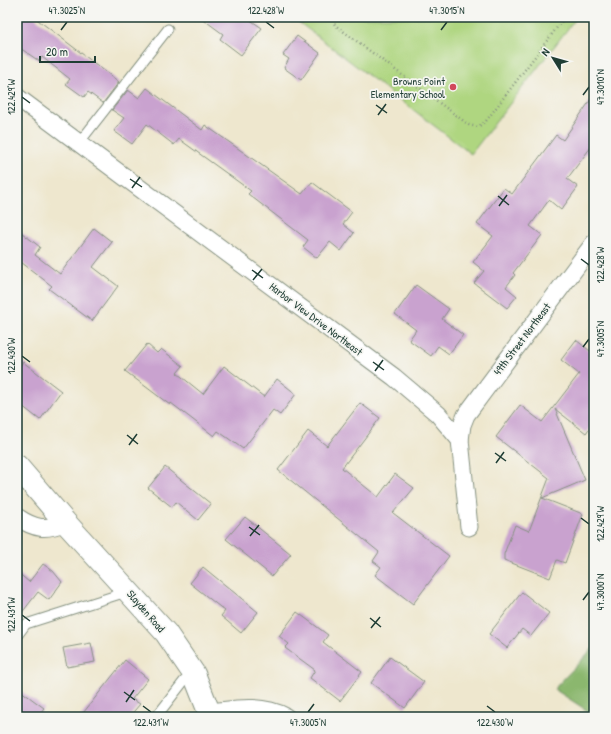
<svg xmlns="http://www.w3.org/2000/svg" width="611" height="734" viewBox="0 0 611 734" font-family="'Patrick Hand',sans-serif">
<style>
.green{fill:#afd680;stroke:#678a5a}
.forest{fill:#8bb76e;stroke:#557a51}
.building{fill:#c9a2cf}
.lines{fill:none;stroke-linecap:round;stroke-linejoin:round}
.service-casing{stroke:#869281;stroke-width:11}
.minor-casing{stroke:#869281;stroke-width:19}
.tertiary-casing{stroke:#869281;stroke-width:24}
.path{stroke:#869281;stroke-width:2.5;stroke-dasharray:1 3;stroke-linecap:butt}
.service{stroke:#fff;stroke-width:9}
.minor{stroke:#fff;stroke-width:17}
.tertiary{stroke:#fff;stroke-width:22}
.ticks{fill:none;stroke:#1f3d34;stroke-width:1.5}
.poi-dot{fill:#d1495b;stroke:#f6f6f2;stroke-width:1.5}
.labels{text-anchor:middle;stroke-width:3.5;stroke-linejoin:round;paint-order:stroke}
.poi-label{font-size:11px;fill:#1f3d34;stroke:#f6f6f2;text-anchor:end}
.street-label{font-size:11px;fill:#1f3d34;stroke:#f6f6f2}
.neatline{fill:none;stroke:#1f3d34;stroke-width:1.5}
.ticks-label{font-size:10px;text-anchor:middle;fill:#1f3d34}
</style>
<rect width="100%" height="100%" fill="#f6f6f2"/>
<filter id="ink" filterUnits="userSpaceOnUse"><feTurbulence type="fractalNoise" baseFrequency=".025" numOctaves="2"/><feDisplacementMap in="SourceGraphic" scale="8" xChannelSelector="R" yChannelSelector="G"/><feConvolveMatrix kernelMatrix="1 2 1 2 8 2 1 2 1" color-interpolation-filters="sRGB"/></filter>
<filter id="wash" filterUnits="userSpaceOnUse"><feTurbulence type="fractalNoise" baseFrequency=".012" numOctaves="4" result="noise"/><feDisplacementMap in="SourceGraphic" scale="16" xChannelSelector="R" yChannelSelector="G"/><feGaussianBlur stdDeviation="0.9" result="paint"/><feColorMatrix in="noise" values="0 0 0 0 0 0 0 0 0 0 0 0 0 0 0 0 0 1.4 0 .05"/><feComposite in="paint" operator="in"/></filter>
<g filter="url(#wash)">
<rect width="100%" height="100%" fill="#eee7ce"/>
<polygon class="green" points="298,17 577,17 471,154 296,20"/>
<polygon class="forest" points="594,647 594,715 554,689"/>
<g id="blocks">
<g class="building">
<polygon points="17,17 34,17 119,82 103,103 88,92 84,97 66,84 70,79 42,57 39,61 17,46"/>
<polygon points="200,17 246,17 262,28 241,55 220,39 223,34"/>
<polygon points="297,36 320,53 301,80 284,68 289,59 283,55"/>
<polygon points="147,88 202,130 205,125 302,194 312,182 352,212 343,224 354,233 341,251 330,242 317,258 303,247 308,240 248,194 251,191 179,139 174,145 147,124 132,144 114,131 124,118 112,110 128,90 139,98"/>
<polygon points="594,95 594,143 567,179 578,187 561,210 549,200 530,226 542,235 513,273 515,275 506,287 517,296 507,308 474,283 484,271 473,262 493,236 477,224 504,188 512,194 556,135 563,140"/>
<polygon points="94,228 112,242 93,267 118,286 92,321 49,289 52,286 17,259 17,229 40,247 35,255 60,274"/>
<polygon points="416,285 449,309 442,319 463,335 449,354 438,346 431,356 409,340 416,330 395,314"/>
<polygon points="576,340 594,354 594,422 586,433 555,409 585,480 542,498 583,514 565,563 557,560 550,578 504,560 504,554 515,525 529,531 549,478 496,437 520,405 542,422 579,374 561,360"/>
<polygon points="147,344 157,353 161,349 183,366 177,373 203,394 224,366 264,397 277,379 296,394 280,415 273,410 243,449 218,431 214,436 171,403 170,405 125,371"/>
<polygon points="23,362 61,391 40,420 17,402 17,370"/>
<polygon points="360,403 380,418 342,468 378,497 395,474 414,488 393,513 449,556 413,604 375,575 381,567 373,561 379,552 278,470 308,431 327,446"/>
<polygon points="165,467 211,504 198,520 176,502 172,507 148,488"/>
<polygon points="245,517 291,554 272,576 226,539"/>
<polygon points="43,564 53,571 62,582 49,600 38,592 17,619 17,572 29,582"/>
<polygon points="203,567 258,612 241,633 221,616 225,611 190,583"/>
<polygon points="522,592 549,613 531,636 522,629 507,648 489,634"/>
<polygon points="297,612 328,635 323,642 362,672 340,701 310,678 315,670 285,648 289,644 279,636"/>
<polygon points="91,643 95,662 67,667 63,648"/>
<polygon points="390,657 424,682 405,708 371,683"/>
<polygon points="125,660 148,679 132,699 140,704 129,717 80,717"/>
<polygon points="17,688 44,708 37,717 17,717"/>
</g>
</g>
</g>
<g filter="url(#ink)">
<use href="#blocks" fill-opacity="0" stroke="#869281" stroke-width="1"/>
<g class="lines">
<defs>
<g id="service">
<polyline points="79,143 168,29"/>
<polyline points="17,636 26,624 120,594 126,588"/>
<polyline points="156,717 184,681 194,674"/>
</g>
<g id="minor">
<polyline points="17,97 394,377 438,414 460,440 469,527"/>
<polyline points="460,440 462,425 466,415 594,243"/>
<path d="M17,517c18,12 29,14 48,5"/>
<path d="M210,712c27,-3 51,-8 76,5"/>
</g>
<polyline id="tertiary" points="17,466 65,522 166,633 194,674 211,717"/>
</defs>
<use href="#service" class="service-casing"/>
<use href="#minor" class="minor-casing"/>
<use href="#tertiary" class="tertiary-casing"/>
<polyline class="path" points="330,17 335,25 469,125 478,127 486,121 565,17"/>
<use href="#service" class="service"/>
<use href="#minor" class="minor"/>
<use href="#tertiary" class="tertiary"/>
</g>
</g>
<path class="ticks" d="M266,22l8,6M61,30l6,-8M441,30l6,-8M583,95l6,-8M22,97l8,6M376,105l11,8M378,115l8,-11M130,179l12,8M132,188l8,-11M498,196l11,9M499,206l8,-11M581,259l8,6M252,270l11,8M253,280l9,-11M583,347l6,-8M22,356l8,6M373,362l11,8M375,371l8,-11M127,435l11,9M129,445l8,-11M495,453l11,8M496,463l8,-11M581,518l8,6M249,527l11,8M250,536l9,-11M583,600l6,-8M22,615l8,6M370,618l11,9M371,628l9,-11M124,692l11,8M126,702l8,-12M143,706l8,6M487,706l8,6M308,712l6,-8"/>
<circle class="poi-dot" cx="453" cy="87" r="4"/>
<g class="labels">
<g class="poi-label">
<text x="445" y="85">Browns Point<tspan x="445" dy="13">Elementary School</tspan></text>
</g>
<g class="street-label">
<text transform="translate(316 319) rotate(37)" y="4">Harbor View Drive Northeast</text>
<text transform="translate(522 339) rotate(-53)" y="4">49th Street Northeast</text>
<text transform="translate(146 611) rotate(49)" y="4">Slayden Road</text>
</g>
</g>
<rect width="611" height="734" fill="none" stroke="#f6f6f2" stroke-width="44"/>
<g transform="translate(553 58) rotate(307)" stroke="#f6f6f2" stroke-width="3" paint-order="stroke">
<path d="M0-3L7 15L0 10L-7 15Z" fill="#1f3d34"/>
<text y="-6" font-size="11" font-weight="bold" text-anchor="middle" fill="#1f3d34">N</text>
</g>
<path d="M40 56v6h55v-6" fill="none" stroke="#1f3d34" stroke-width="2"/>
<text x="46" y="56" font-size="12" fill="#1f3d34" stroke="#f6f6f2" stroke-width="3" paint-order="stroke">20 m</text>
<rect x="22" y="22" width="567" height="690" class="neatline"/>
<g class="ticks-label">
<text x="67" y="14">47.3025°N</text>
<text x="266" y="14">122.428°W</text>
<text x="447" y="14">47.3015°N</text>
<text transform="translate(600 87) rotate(-90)" y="4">47.3010°N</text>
<text transform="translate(11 97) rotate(-90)" y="4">122.429°W</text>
<text transform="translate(600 265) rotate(-90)" y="4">122.428°W</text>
<text transform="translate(600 339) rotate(-90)" y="4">47.3005°N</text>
<text transform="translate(11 356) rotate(-90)" y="4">122.430°W</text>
<text transform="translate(600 524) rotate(-90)" y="4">122.429°W</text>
<text transform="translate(600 592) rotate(-90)" y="4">47.3000°N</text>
<text transform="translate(11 615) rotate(-90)" y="4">122.431°W</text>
<text x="151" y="726">122.431°W</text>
<text x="308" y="726">47.3005°N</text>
<text x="495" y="726">122.430°W</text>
</g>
</svg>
